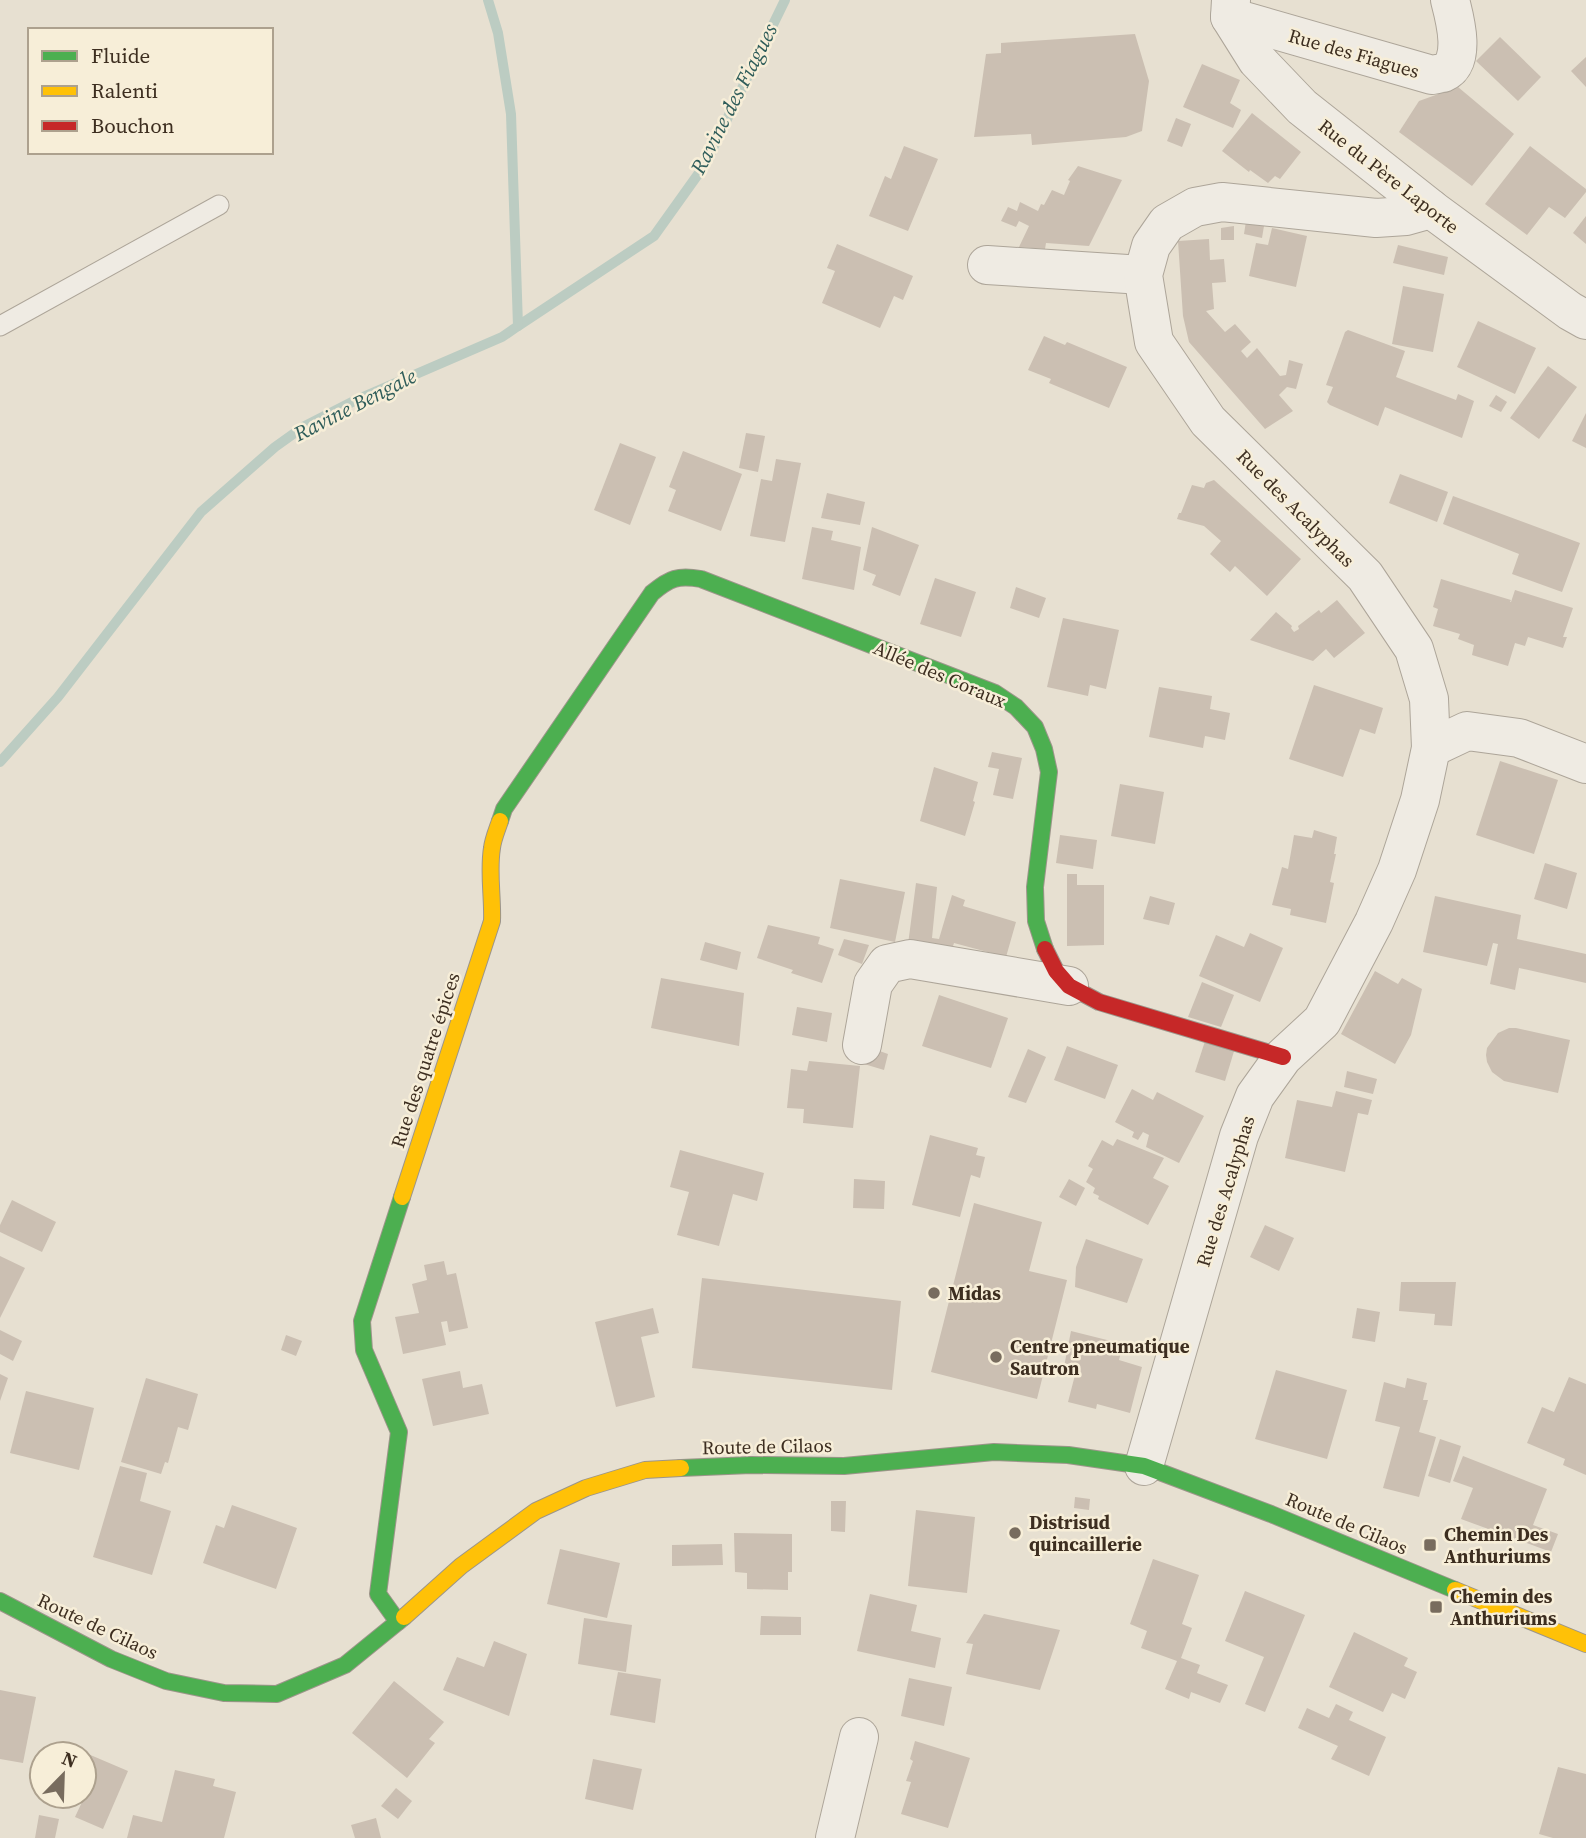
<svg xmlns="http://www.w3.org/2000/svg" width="1586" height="1838" viewBox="0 0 1586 1838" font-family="'Source Serif 4',serif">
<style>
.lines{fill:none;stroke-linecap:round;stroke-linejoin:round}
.stream{stroke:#bcccc2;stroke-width:10}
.building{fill:#cbbfb2}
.lane-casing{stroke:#ada599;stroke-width:21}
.street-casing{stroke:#ada599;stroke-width:40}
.fast-casing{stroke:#9c958a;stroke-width:18}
.slow-casing{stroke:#9c958a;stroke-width:18}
.jam-casing{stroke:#9c958a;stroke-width:18}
.lane{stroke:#efebe3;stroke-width:19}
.street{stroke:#efebe3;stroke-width:38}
.fast{stroke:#4caf50;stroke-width:16}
.slow{stroke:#ffc107;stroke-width:16}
.jam{stroke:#c62828;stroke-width:16}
.poi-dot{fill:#786c5e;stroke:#f7eed8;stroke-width:2.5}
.labels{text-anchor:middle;stroke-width:5;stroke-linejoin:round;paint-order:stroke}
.street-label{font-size:19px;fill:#3d2e20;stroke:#f7eed8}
.poi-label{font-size:19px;font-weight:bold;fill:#3d2e20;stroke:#f7eed8;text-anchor:start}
.water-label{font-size:21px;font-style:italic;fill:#2f5d5a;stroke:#f7eed8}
</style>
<rect width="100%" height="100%" fill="#e7e0d1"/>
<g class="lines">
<g class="stream">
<polyline points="518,326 654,236 699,173 712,150 785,0"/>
<polyline points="0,762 58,697 201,512 275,447 303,427 356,400 502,337 518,326 511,114 498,33 488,0"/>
</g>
</g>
<g class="building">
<polygon points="1135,34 1149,81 1142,131 1126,137 1032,145 1031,134 974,137 986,54 1001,53 1001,43"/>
<polygon points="1500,37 1541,77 1518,101 1476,61"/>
<polygon points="1586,57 1586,87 1571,71"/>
<polygon points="1202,64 1240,80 1230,103 1241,110 1233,128 1183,107"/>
<polygon points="1458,87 1514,134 1472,186 1399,132 1419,101"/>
<polygon points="1252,113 1301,152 1280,179 1275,176 1268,183 1250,170 1249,172 1222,151"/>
<polygon points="1176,118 1191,124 1182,147 1167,141"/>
<polygon points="904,146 938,159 908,231 869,216 885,176 891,179"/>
<polygon points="1530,146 1586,189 1586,192 1565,218 1549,207 1527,235 1485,204"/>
<polygon points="1078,166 1122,180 1089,246 1046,243 1045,249 1019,247 1029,226 1019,221 1016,227 1001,221 1008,207 1017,211 1020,202 1038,211 1041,204 1044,205 1052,190 1064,195 1070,181 1068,180"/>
<polygon points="1586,216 1586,244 1573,233"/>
<polygon points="1246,221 1264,226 1262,238 1244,234"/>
<polygon points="1234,226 1234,240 1221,240 1221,228"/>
<polygon points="1272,228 1307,236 1296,287 1249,276 1256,243 1268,245"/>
<polygon points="1209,239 1210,260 1224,259 1226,282 1212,283 1214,309 1206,311 1225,332 1235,324 1251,342 1241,351 1247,358 1257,348 1280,376 1286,375 1289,360 1303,364 1296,389 1287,387 1279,395 1293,411 1265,429 1189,342 1183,316 1178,241"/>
<polygon points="837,244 913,276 903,300 894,296 880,328 822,303 835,271 827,268"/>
<polygon points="1398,245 1448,257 1444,275 1393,263"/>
<polygon points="1403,286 1444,294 1433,352 1392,344"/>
<polygon points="1478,321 1536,348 1515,394 1457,367"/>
<polygon points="1348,330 1405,351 1396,377 1456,400 1458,394 1474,401 1462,438 1385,407 1378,426 1330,405 1327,402 1333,387 1326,385 1345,332"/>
<polygon points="1044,336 1065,345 1067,342 1127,367 1109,408 1049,383 1051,379 1028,370"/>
<polygon points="1548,366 1577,387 1539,439 1510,418"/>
<polygon points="1496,395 1507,402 1501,412 1489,406"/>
<polygon points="1586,413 1586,448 1572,441"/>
<polygon points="746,433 765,436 758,472 739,468"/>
<polygon points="620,443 656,457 630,525 594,510"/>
<polygon points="683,451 742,474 721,531 668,511 676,490 669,487"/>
<polygon points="776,459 801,463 785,542 750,536 761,479 772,481"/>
<polygon points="1400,474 1448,492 1437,522 1389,503"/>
<polygon points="1214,480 1301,559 1267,596 1235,566 1230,572 1210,554 1221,541 1204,526 1177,519 1179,513 1181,513 1192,485 1204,488 1206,483"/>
<polygon points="827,493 865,502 860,525 821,518"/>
<polygon points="1453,496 1580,543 1562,592 1512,574 1519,554 1443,524"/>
<polygon points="812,527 833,531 831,540 861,547 854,590 802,579"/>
<polygon points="872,527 919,545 900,596 872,585 876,575 863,570"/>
<polygon points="935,578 976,592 961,637 920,624"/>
<polygon points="1441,579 1511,600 1510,602 1511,602 1515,590 1573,608 1563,637 1567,637 1563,648 1528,637 1525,646 1515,643 1508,666 1472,655 1474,645 1458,639 1460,634 1433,626 1438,609 1433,607"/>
<polygon points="1016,587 1046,598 1039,618 1010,608"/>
<polygon points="1337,600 1365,633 1334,658 1326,649 1313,661 1250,640 1276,612 1292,626 1291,628 1294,632 1299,629 1298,626 1319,610 1321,613"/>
<polygon points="1063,618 1119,630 1106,689 1090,685 1088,696 1047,687"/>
<polygon points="1314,685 1383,708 1375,734 1360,729 1343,777 1289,759"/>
<polygon points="1159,687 1212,696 1210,709 1230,713 1225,740 1205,736 1203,748 1149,737"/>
<polygon points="992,752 1022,758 1013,799 993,795 999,769 988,767"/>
<polygon points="1500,761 1558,780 1534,854 1476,835"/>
<polygon points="934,767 978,782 973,801 975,802 965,836 920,821"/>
<polygon points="1120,784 1164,792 1155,844 1111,836"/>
<polygon points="1314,830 1337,837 1334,854 1336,854 1330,882 1334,883 1326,923 1290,915 1291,909 1272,905 1282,867 1288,869 1294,835 1312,838"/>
<polygon points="1060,835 1097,840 1093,869 1056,863"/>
<polygon points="1545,863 1577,873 1567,909 1534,899"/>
<polygon points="1067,874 1077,874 1077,885 1104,885 1104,945 1067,946"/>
<polygon points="840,879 905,892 895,942 830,928"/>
<polygon points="916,883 937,887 932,938 939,939 952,895 965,900 963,906 1016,922 1006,957 954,943 949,959 907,952"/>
<polygon points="1150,896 1175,903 1169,925 1143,919"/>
<polygon points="1435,896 1521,915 1517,939 1586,954 1586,983 1519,968 1515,990 1490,984 1498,944 1493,943 1487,966 1423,952"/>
<polygon points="768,925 820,937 818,944 834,949 822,983 791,973 793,970 757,958"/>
<polygon points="1250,933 1283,948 1260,1002 1199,976 1216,935 1244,947"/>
<polygon points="844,939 869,945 862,964 838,955"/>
<polygon points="705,942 741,952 737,970 700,960"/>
<polygon points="1375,971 1398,984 1402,978 1422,989 1411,1035 1395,1064 1341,1034"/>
<polygon points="661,978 744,993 739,1046 651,1028"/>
<polygon points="1202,982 1234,995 1221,1027 1188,1017"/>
<polygon points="939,995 1008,1018 991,1068 922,1046"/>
<polygon points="797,1007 832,1013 827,1042 792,1035"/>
<polygon points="1509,1028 1516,1028 1570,1040 1558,1093 1504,1081 1492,1072 1487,1062 1486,1055 1487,1048 1498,1033"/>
<polygon points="1206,1038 1235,1048 1225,1081 1195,1072"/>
<polygon points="1067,1046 1118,1065 1105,1099 1054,1080"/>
<polygon points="868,1047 888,1054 884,1070 864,1064"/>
<polygon points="1028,1049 1046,1057 1026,1103 1008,1097"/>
<polygon points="809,1061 860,1066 853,1128 803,1123 804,1109 787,1108 791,1069 807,1071"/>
<polygon points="1347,1071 1377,1079 1373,1094 1344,1087"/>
<polygon points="1132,1089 1153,1100 1157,1092 1204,1116 1179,1163 1146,1147 1149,1135 1143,1132 1138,1140 1132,1137 1134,1132 1115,1122"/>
<polygon points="1336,1091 1372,1100 1368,1115 1358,1113 1345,1172 1285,1158 1297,1100 1332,1107"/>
<polygon points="930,1135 978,1148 976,1155 985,1157 980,1178 971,1175 960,1217 912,1205"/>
<polygon points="1117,1139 1164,1158 1153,1178 1169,1186 1148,1225 1098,1199 1099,1196 1093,1193 1095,1188 1086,1182 1093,1169 1088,1166 1102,1140 1113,1146"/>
<polygon points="680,1150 764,1173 757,1201 733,1194 719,1246 677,1235 689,1192 670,1187"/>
<polygon points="854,1179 885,1181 884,1209 853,1208"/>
<polygon points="1069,1179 1085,1188 1076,1206 1059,1197"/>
<polygon points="12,1200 56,1222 42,1252 0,1232 0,1225"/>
<polygon points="974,1203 1042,1222 1029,1271 1067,1280 1037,1399 931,1372"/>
<polygon points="1265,1225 1294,1238 1279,1271 1250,1257"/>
<polygon points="1086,1239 1143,1259 1127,1303 1075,1287 1076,1267"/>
<polygon points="0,1256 25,1268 0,1318"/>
<polygon points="444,1261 447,1275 456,1273 468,1328 449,1332 447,1321 441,1322 446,1345 403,1354 395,1317 419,1313 412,1284 427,1280 424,1265"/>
<polygon points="702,1278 901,1301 892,1390 692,1368"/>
<polygon points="1401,1282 1456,1282 1452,1326 1434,1325 1435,1314 1399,1311"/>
<polygon points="653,1308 659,1333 641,1337 655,1397 616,1407 595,1322"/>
<polygon points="1357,1308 1380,1312 1375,1342 1352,1338"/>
<polygon points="0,1330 22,1341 13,1361 0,1354"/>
<polygon points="1071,1331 1123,1344 1119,1360 1142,1367 1130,1413 1097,1404 1096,1409 1068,1402 1075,1375 1063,1372"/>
<polygon points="286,1335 302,1341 296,1356 281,1350"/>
<polygon points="1276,1370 1347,1390 1327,1459 1255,1439"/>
<polygon points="460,1371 463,1388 482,1384 489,1414 433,1426 422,1379"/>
<polygon points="0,1374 8,1378 0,1401"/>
<polygon points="1569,1377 1586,1384 1586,1475 1563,1465 1565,1459 1527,1443 1542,1407 1554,1412"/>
<polygon points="146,1378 198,1394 188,1430 178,1427 168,1463 165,1462 161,1474 121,1462"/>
<polygon points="1407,1378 1427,1383 1423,1400 1428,1400 1419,1432 1436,1437 1419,1497 1383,1488 1400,1427 1375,1421 1384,1382 1405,1388"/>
<polygon points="26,1391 94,1408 79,1470 10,1453"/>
<polygon points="1440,1439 1461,1446 1450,1483 1428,1476"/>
<polygon points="1463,1456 1547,1489 1533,1525 1558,1534 1551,1552 1461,1519 1473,1488 1453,1481"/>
<polygon points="120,1466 147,1473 140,1501 171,1511 152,1575 93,1557"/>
<polygon points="1075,1497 1090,1499 1089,1510 1074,1508"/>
<polygon points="831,1501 846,1501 845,1532 831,1531"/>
<polygon points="232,1505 297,1528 276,1589 203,1563 216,1525 224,1528"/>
<polygon points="916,1510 975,1517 967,1593 908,1586"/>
<polygon points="734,1533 792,1534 792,1572 788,1572 788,1590 747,1589 747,1573 735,1572"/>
<polygon points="722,1544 723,1565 672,1566 672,1545"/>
<polygon points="560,1549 620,1563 607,1618 547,1604"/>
<polygon points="1153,1559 1199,1575 1182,1624 1192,1628 1181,1658 1200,1665 1197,1673 1228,1685 1220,1703 1191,1692 1189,1699 1165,1689 1177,1661 1141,1648 1147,1631 1130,1624"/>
<polygon points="1245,1591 1305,1615 1265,1712 1245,1704 1264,1657 1225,1641"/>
<polygon points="870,1594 917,1605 911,1631 941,1638 935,1668 857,1651"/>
<polygon points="984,1614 1060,1630 1040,1690 966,1674 973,1644 966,1643"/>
<polygon points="761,1616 801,1617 801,1635 760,1635"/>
<polygon points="584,1618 632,1625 626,1672 578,1664"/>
<polygon points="1354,1632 1408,1658 1404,1666 1417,1672 1405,1699 1392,1693 1383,1712 1329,1687"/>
<polygon points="494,1641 527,1654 509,1716 443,1690 457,1657 484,1667"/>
<polygon points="618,1672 661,1679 655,1723 610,1715"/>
<polygon points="909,1678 952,1687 944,1726 901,1716"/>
<polygon points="394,1681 444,1722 429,1739 435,1743 407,1778 352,1733"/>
<polygon points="0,1690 36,1697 23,1763 0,1759"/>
<polygon points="1336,1704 1353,1712 1349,1720 1386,1737 1369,1776 1331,1759 1338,1746 1298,1728 1307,1708 1329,1718"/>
<polygon points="915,1741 970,1758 948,1828 901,1814 911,1782 906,1781 913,1761 910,1759"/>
<polygon points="81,1751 128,1771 103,1829 75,1817 82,1802 69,1796 84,1796 84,1754 79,1754"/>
<polygon points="593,1759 642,1769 633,1810 585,1799"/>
<polygon points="1558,1767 1586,1774 1586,1838 1553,1838 1539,1834"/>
<polygon points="175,1770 215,1779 213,1786 236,1792 224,1838 127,1838 133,1815 162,1822"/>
<polygon points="396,1788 412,1801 398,1819 381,1806"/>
<polygon points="39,1815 59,1819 55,1838 35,1838"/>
<polygon points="376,1818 381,1838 355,1838 351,1825"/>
</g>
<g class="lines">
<defs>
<polyline id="lane" points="0,326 219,205"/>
<g id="street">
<polyline points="1231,0 1230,17 1257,60 1302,107 1431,209 1570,311 1586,320"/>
<path d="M1230,17l202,58c0,0 10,-2 11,-2 24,-10 12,-54 7,-73"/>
<polyline points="987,265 1143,275"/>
<polyline points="1431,748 1467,731 1519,738 1586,764"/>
<polyline points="862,1045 873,984 887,964 910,959 1069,986"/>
<polyline points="1144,1466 1239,1136 1255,1096 1283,1057 1322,1021 1374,922 1397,870 1420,800 1431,748 1429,699 1414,649 1365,576 1208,421 1154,342 1143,275 1151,246 1167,223 1195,207 1222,202 1376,218 1406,216 1431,209"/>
<polyline points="835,1838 859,1737"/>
</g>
<g id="fast">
<path d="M500,821l4,-12 148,-216c18,-15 26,-18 49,-14l294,114 21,14 19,20 9,22 5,23 -14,115 1,34 9,28"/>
<polyline points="681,1468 751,1465 844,1466 994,1452 1068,1455 1144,1466 1271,1514 1455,1590"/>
<polyline points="0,1601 111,1659 166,1681 224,1693 277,1694 345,1665 404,1617"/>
<polyline points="398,1622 378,1594 399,1432 364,1350 362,1321 402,1197"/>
</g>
<g id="slow">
<path d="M402,1197l90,-276c1,-24 -4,-49 0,-73 1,-9 5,-18 8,-27"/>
<polyline points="1455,1590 1586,1644"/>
<polyline points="404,1617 461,1566 536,1511 586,1488 645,1470 681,1468"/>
</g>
<polyline id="jam" points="1045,949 1056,971 1069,986 1099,1002 1283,1057"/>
</defs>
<use href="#lane" class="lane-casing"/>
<use href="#street" class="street-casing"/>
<use href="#fast" class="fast-casing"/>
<use href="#slow" class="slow-casing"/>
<use href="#jam" class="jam-casing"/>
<use href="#lane" class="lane"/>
<use href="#street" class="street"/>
<use href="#fast" class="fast"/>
<use href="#slow" class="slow"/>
<use href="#jam" class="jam"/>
</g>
<g class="poi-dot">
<circle cx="934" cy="1293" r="7"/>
<circle cx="996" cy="1357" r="7"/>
<circle cx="1015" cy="1533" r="7"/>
<rect x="1423" y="1538" width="14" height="14" rx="3.5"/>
<rect x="1429" y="1600" width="14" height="14" rx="3.5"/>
</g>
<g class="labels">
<g class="street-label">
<text transform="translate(1354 53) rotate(16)" y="7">Rue des Fiagues</text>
<text transform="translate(1389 176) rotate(38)" y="7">Rue du Père Laporte</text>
<text transform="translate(1296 508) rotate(45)" y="7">Rue des Acalyphas</text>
<text transform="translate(940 674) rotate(23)" y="7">Allée des Coraux</text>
<text transform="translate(425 1060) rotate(-72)" y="7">Rue des quatre épices</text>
<text transform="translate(1225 1191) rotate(-73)" y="7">Rue des Acalyphas</text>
<text transform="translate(767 1446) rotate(-1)" y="7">Route de Cilaos</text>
<text transform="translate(1347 1523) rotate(23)" y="7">Route de Cilaos</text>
<text transform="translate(98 1626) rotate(25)" y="7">Route de Cilaos</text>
</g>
<g class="poi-label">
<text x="948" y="1300">Midas</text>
<text x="1010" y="1353">Centre pneumatique<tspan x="1010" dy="22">Sautron</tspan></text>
<text x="1029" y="1529">Distrisud<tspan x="1029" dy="22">quincaillerie</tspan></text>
<text x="1444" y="1541">Chemin Des<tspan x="1444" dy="22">Anthuriums</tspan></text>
<text x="1450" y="1603">Chemin des<tspan x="1450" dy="22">Anthuriums</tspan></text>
</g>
<g class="water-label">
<text transform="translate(734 99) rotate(-63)" y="7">Ravine des Fiagues</text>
<text transform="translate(355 405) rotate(-27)" y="7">Ravine Bengale</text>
</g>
</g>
<rect x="28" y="28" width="245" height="126" fill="#f7eed8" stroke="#ada18e" stroke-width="2"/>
<rect x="42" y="51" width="35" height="10" fill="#4caf50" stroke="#ada18e" stroke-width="2"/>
<text x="91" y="63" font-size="21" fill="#3d2e20">Fluide</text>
<rect x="42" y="86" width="35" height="10" fill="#ffc107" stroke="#ada18e" stroke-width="2"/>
<text x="91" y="98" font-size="21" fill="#3d2e20">Ralenti</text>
<rect x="42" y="121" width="35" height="10" fill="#c62828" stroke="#ada18e" stroke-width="2"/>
<text x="91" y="133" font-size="21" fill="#3d2e20">Bouchon</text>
<g transform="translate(63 1775) rotate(23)"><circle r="33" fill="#f7eed8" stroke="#ada18e" stroke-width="2"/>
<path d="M0-5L12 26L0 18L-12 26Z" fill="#786c5e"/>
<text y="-10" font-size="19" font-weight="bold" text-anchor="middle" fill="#3d2e20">N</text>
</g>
</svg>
